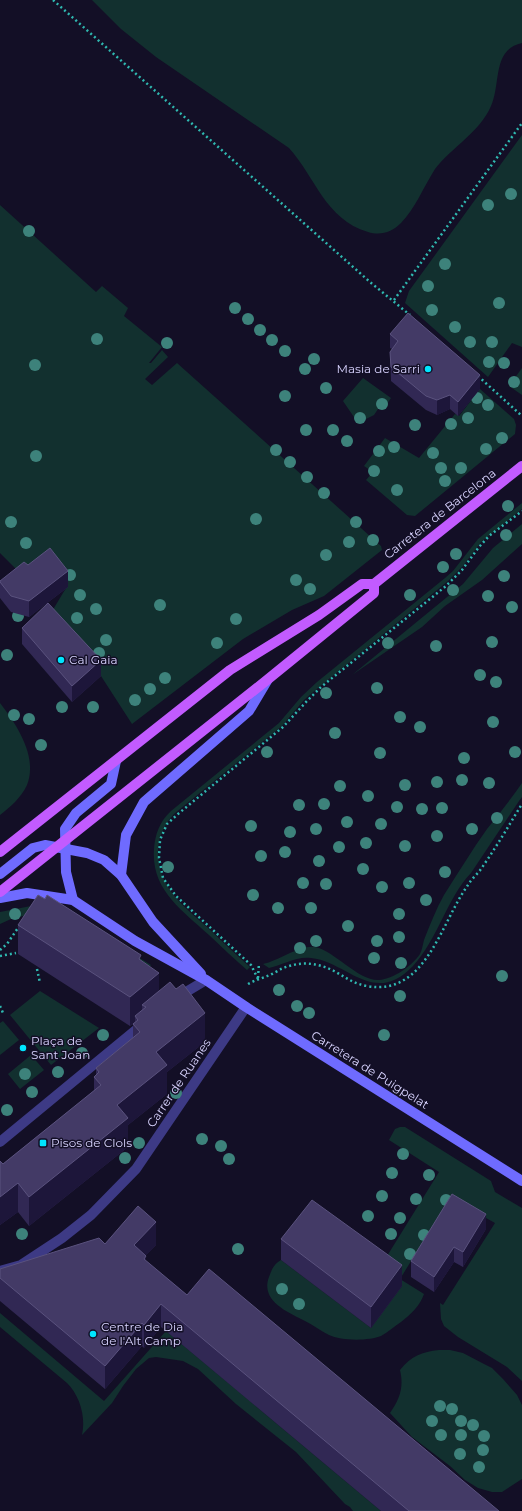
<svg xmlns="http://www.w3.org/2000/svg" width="522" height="1511" viewBox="0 0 522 1511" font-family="Montserrat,sans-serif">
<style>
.green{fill:#12302f}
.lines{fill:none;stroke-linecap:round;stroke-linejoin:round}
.path{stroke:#2fb8b0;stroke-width:2.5;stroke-dasharray:2 3;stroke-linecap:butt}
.street{stroke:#3d3a85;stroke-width:10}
.secondary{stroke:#6f6bff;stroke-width:10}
.primary{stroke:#c25bff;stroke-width:10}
.tree{fill:#3d827b}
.wall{fill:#312854}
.shaded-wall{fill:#1d163a}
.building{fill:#433a66;stroke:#5a527e}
.poi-dot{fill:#00e5ff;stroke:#130f26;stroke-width:1.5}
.labels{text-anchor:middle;stroke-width:3;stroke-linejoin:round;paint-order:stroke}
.poi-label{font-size:12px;fill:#d9d4ff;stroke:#130f26;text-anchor:start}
.street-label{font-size:12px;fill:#d9d4ff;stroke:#130f26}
</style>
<rect width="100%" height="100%" fill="#130f26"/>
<g class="green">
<path d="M92,0h430v43c-30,6 -21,41 -31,63 -11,26 -39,41 -56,63 -11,17 -20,40 -34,54 -9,9 -20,13 -33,9 -43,-13 -52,-54 -79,-84l-133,-91 -35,-28z"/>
<polygon points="522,135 522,347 512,343 488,377 405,303 409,291"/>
<polygon points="0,205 96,292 102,286 128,308 124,316 162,347 149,363 151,363 162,350 168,357 145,379 152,385 177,363 381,546 382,550 324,596 292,610 243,639 132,724 101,676 48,618 66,588 65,583 24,577 0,553"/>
<polygon points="522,368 522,395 509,386"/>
<polygon points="363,378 391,398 384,408 380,406 374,415 358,423 343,401"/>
<polygon points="480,389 514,419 516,425 515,434 415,516 407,515 366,480 373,472 364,466 385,438 419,458 455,414 459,416"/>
<path d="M522,503v6l-41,33 -18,24 -15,15 -130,107 -14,12 -22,26 -108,88c-10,11 -15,21 -16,36 -1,37 24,54 49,77 14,13 28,27 43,40l-3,3c-13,-11 -25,-23 -38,-35 -27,-25 -58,-45 -55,-86 1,-15 6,-28 17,-38l108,-88 22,-26 16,-15 128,-104 8,-7 25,-32z"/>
<polygon points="522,524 522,544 482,580 445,606 422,627 352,675 463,584 493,548"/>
<path d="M0,703c17,22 38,54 27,82 -6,13 -17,22 -27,30z"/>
<path d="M522,783v14l-3,4 -48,72c-24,25 -33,66 -58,93 -39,41 -65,-4 -102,-8 -15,-2 -28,7 -42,10l-6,-4c16,-3 36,-19 52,-17 20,4 43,34 64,33 14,-1 33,-14 41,-26 2,-4 3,-10 4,-14 6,-15 12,-31 20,-45 14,-22 28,-45 43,-66 12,-15 24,-30 35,-46z"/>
<polygon points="31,906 101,934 151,965 144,975 27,915 11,919 0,924 0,912"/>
<polygon points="40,991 99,1028 51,1065 10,1015"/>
<polygon points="3,1021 19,1040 0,1055 0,1023"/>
<polygon points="31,1055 44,1070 20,1089 8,1074"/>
<path d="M400,1127h5l86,54 4,11 27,16v173l-15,-14 -49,-30 -14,-11 -3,-7 -1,-16 3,2 52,-82 -45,-25 -50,81 24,15c-4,12 -13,20 -23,28 -6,4 -13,10 -20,14 -12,5 -40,5 -52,-1 -8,-4 -16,-10 -24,-14 -17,-9 -45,-20 -36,-44 3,-8 5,-13 12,-17l90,68 31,-42 -23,-17 60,-97 -50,-32 6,-11z"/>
<path d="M0,1313l104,88 62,-70 215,180h-28l-3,-4 -5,-3 -49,-52 -60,-48 -38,-35 -15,-8 -27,-4 -7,1 -13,11 -13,17 -11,17 -30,32c4,-18 -2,-39 -15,-52l-67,-56z"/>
<path d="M439,1350h11l13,3 21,11 8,4 11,11 14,16 5,10v74l-20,13h-10l-14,-4 -13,-8 -15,-14 -38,-29 -22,-24c10,-14 14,-26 10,-43 11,-14 22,-18 39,-20z"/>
</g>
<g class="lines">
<g class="path">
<polyline points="53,0 370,282 410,315"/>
<polyline points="394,300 522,123"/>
<polyline points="478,376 522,416"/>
<polyline points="0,950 7,944 20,925"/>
<polyline points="0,956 16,953"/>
<polyline points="37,969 40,983"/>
<polyline points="258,978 259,963"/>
<polyline points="258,979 251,965 176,896 163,878 159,858 160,840 167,824 178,814 283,727 307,701 321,687 446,586 462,570 479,547 489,536 522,511"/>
<path d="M248,984c7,-4 15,-6 22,-9 4,-2 8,-4 11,-6 18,-8 35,-7 53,2 11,6 20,13 33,15 59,11 74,-64 101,-101 4,-7 11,-12 15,-19 14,-20 26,-41 39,-62"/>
<polyline points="0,1006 3,1013"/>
</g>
<g class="street">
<polyline points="176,998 206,980"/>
<polyline points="0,1142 143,1024"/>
<polyline points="0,1271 21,1265 62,1238 91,1215 136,1169 246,1007"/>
</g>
<g class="secondary">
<polyline points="0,874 33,848 45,845 87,853 104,860 121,875 153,922 201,974"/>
<polyline points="121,875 126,835 144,802 249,711 267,681"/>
<polyline points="0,898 27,893 73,900 135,941 206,980 246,1007 522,1181"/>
<polyline points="73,900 66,872 65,829 76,813 111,784 116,761"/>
</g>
<g class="primary">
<polyline points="374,584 522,466"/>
<polyline points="0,852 230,670 319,615 362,584 374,584"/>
<polyline points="0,892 267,680 374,593 374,584"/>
</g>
</g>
<g class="tree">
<circle cx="511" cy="194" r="6"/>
<circle cx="488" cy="205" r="6"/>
<circle cx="29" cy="231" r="6"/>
<circle cx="445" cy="264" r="6"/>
<circle cx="428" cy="286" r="6"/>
<circle cx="499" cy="303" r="6"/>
<circle cx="235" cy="308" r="6"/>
<circle cx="432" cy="310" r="6"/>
<circle cx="248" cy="319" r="6"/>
<circle cx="455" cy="327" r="6"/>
<circle cx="260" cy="330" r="6"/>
<circle cx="97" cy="339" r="6"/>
<circle cx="272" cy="340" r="6"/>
<circle cx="470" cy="342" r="6"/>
<circle cx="492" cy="342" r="6"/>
<circle cx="167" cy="343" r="6"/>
<circle cx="285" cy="351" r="6"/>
<circle cx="314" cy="359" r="6"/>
<circle cx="489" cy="362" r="6"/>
<circle cx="504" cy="363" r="6"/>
<circle cx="35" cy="365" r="6"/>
<circle cx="305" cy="369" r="6"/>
<circle cx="514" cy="382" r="6"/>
<circle cx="326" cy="388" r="6"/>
<circle cx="285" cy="396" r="6"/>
<circle cx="477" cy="398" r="6"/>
<circle cx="382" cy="404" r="6"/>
<circle cx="488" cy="405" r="6"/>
<circle cx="360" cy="418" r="6"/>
<circle cx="468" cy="418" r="6"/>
<circle cx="451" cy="424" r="6"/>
<circle cx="415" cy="425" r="6"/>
<circle cx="306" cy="430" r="6"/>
<circle cx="333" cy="430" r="6"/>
<circle cx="502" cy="438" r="6"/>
<circle cx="347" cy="441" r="6"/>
<circle cx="394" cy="447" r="6"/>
<circle cx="486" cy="449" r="6"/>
<circle cx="276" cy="450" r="6"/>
<circle cx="379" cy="451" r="6"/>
<circle cx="433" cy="453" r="6"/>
<circle cx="36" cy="456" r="6"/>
<circle cx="290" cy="462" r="6"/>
<circle cx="441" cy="468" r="6"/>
<circle cx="461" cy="468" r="6"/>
<circle cx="374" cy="471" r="6"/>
<circle cx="307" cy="477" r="6"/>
<circle cx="445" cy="481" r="6"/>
<circle cx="397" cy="490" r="6"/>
<circle cx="324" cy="493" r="6"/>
<circle cx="508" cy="506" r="6"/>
<circle cx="256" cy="519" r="6"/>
<circle cx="11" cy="522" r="6"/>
<circle cx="356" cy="522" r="6"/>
<circle cx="506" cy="535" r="6"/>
<circle cx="373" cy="540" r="6"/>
<circle cx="349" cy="542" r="6"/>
<circle cx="26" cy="543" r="6"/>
<circle cx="456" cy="554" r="6"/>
<circle cx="326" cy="555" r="6"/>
<circle cx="443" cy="567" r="6"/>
<circle cx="70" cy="575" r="6"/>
<circle cx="504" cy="576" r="6"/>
<circle cx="296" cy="580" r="6"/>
<circle cx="310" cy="589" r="6"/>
<circle cx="453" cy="590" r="6"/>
<circle cx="80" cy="595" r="6"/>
<circle cx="410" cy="595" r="6"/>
<circle cx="488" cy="596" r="6"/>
<circle cx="160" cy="605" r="6"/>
<circle cx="512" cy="607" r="6"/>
<circle cx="96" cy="609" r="6"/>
<circle cx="18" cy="616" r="6"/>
<circle cx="77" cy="618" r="6"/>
<circle cx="236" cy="619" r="6"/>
<circle cx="106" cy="640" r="6"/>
<circle cx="492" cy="642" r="6"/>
<circle cx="217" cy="643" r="6"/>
<circle cx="388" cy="643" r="6"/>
<circle cx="436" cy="646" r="6"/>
<circle cx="99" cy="653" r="6"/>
<circle cx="7" cy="655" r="6"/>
<circle cx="480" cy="675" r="6"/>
<circle cx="165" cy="678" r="6"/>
<circle cx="496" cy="682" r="6"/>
<circle cx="377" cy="688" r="6"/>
<circle cx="150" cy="689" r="6"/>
<circle cx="326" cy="693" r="6"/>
<circle cx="135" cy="700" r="6"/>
<circle cx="62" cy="707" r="6"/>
<circle cx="93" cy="707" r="6"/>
<circle cx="14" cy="715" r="6"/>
<circle cx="400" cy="717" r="6"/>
<circle cx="29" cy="719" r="6"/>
<circle cx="493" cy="722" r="6"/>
<circle cx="420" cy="727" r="6"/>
<circle cx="335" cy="733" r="6"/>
<circle cx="41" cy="745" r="6"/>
<circle cx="267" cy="752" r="6"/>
<circle cx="515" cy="752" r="6"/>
<circle cx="380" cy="753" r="6"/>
<circle cx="464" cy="758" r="6"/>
<circle cx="462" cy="780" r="6"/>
<circle cx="437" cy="782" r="6"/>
<circle cx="489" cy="783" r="6"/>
<circle cx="405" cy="785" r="6"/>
<circle cx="340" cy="786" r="6"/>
<circle cx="368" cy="796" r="6"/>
<circle cx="324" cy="804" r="6"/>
<circle cx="299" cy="805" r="6"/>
<circle cx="397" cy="807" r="6"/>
<circle cx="442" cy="808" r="6"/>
<circle cx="422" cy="809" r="6"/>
<circle cx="497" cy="818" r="6"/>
<circle cx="347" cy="822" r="6"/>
<circle cx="381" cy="824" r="6"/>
<circle cx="251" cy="826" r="6"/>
<circle cx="316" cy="829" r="6"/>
<circle cx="472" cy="829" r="6"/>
<circle cx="290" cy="832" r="6"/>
<circle cx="437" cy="836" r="6"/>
<circle cx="366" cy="843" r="6"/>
<circle cx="405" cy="846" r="6"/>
<circle cx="339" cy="847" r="6"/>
<circle cx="285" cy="852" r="6"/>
<circle cx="261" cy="856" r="6"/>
<circle cx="319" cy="861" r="6"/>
<circle cx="168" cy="867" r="6"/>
<circle cx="363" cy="869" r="6"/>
<circle cx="445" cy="872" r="6"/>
<circle cx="303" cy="883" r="6"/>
<circle cx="409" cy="883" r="6"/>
<circle cx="326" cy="884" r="6"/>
<circle cx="382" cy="887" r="6"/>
<circle cx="253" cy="895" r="6"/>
<circle cx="426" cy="900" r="6"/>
<circle cx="278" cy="908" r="6"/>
<circle cx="311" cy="908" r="6"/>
<circle cx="15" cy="914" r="6"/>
<circle cx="399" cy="914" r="6"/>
<circle cx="348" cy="926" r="6"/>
<circle cx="399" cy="937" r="6"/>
<circle cx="316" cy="941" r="6"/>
<circle cx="377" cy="941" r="6"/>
<circle cx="300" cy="948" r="6"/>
<circle cx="374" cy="958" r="6"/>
<circle cx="401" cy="963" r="6"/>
<circle cx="502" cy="976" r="6"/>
<circle cx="279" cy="990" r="6"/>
<circle cx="400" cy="996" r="6"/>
<circle cx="297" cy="1006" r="6"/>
<circle cx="309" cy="1013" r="6"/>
<circle cx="103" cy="1035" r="6"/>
<circle cx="384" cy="1035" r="6"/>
<circle cx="82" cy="1053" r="6"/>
<circle cx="58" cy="1072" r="6"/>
<circle cx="25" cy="1074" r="6"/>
<circle cx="32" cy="1092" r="6"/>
<circle cx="176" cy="1093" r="6"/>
<circle cx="7" cy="1110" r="6"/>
<circle cx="202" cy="1139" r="6"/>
<circle cx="139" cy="1143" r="6"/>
<circle cx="221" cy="1146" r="6"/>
<circle cx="403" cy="1154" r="6"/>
<circle cx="125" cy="1158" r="6"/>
<circle cx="229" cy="1159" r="6"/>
<circle cx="392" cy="1173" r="6"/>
<circle cx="429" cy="1175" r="6"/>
<circle cx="382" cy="1196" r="6"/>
<circle cx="416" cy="1199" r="6"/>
<circle cx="446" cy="1200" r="6"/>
<circle cx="368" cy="1216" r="6"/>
<circle cx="400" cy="1218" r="6"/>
<circle cx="22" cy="1234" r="6"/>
<circle cx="391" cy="1234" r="6"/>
<circle cx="424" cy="1235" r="6"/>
<circle cx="238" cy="1249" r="6"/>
<circle cx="410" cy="1254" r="6"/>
<circle cx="282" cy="1289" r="6"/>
<circle cx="299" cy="1304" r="6"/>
<circle cx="440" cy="1406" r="6"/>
<circle cx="452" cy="1409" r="6"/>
<circle cx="432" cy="1421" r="6"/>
<circle cx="461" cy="1421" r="6"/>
<circle cx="473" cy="1425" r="6"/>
<circle cx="441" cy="1435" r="6"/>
<circle cx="461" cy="1435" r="6"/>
<circle cx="484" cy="1436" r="6"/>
<circle cx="483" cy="1450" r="6"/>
<circle cx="460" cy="1454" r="6"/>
<circle cx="479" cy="1467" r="6"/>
</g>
<g class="wall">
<polygon points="390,334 480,389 458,416 450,409 437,415 426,410 391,381 390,352 392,349 390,348"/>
<polygon points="28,565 68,587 29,617 11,612 0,598 0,581"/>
<polygon points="22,628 101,676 72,702 22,644"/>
<polygon points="18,925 141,961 159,990 205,1042 167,1072 167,1094 128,1125 128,1147 29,1226 18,1212 0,1225 0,1161 3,1164 94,1091 94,1077 96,1075 96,1068 133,1038 133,1024 130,1026 18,954"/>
<polygon points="486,1229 463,1267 454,1262 434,1292 411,1277 411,1261"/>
<polygon points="281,1239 402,1286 371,1328 281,1260"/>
<polygon points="105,1244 156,1245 146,1255 146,1261 187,1295 499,1511 381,1511 161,1327 144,1348 142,1346 105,1389 0,1301 0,1269"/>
</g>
<g class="shaded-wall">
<polygon points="480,375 480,389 458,416 458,402"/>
<polygon points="450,395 450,409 437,415 437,400"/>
<polygon points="68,571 68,587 29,617 29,601"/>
<polygon points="101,660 101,676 72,702 72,686"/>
<polygon points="159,973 159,1002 146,1007 142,1005 142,1017 135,1016 135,1022 130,1026 130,997"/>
<polygon points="205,1013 205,1042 167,1072 167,1094 128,1125 128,1147 29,1226 29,1197 117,1105 156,1052"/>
<polygon points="18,1183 18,1212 0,1225 0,1197"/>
<polygon points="486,1214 486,1229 463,1267 463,1252"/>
<polygon points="156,1222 156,1245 134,1268 134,1245"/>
<polygon points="454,1247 454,1262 434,1292 434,1277"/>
<polygon points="146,1256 146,1279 144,1259"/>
<polygon points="402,1265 402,1286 371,1328 371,1307"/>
<polygon points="161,1304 161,1327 144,1348 144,1325"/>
<polygon points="142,1323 142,1346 105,1389 105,1366"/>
</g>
<g class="building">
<polygon points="408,313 480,375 458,402 450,395 437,400 426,396 391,367 390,352 398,341 390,334"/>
<polygon points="50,548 68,571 29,601 11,596 0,582 0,581 24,562 28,565"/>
<polygon points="48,603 101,660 72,686 22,628"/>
<polygon points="38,895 45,899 47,895 141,955 139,959 159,973 130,997 18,925"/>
<polygon points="170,982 176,989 183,984 205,1013 156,1052 167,1065 117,1105 128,1118 29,1197 18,1183 0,1197 0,1161 3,1164 101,1085 94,1077 99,1072 96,1068 140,1032 133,1024 138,1020 135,1016 146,1007 142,1005"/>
<polygon points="452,1194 486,1214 463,1252 454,1247 434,1277 411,1261"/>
<polygon points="312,1200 402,1265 371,1307 281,1239"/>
<polygon points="138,1206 156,1222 134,1245 146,1256 144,1259 187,1295 209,1269 499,1511 409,1511 161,1304 144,1325 142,1323 105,1366 0,1278 0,1269 99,1238 105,1244"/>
</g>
<g class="poi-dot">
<circle cx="428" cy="369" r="4"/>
<circle cx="61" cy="660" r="4"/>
<circle cx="23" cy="1048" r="4"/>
<rect x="39" y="1139" width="8" height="8" rx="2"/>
<circle cx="93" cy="1334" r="4"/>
</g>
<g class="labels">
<g class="poi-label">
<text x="420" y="373" text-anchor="end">Masia de Sarri</text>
<text x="69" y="664">Cal Gaia</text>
<text x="31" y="1045">Plaça de<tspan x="31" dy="14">Sant Joan</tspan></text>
<text x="51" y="1147">Pisos de Clols</text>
<text x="101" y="1331">Centre de Dia<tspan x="101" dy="14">de l'Alt Camp</tspan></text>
</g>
<g class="street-label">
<text transform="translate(440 514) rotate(-38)" y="4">Carretera de Barcelona</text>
<text transform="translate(370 1070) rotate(32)" y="4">Carretera de Puigpelat</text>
<text transform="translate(179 1083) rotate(-56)" y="4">Carrer de Ruanes</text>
</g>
</g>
</svg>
